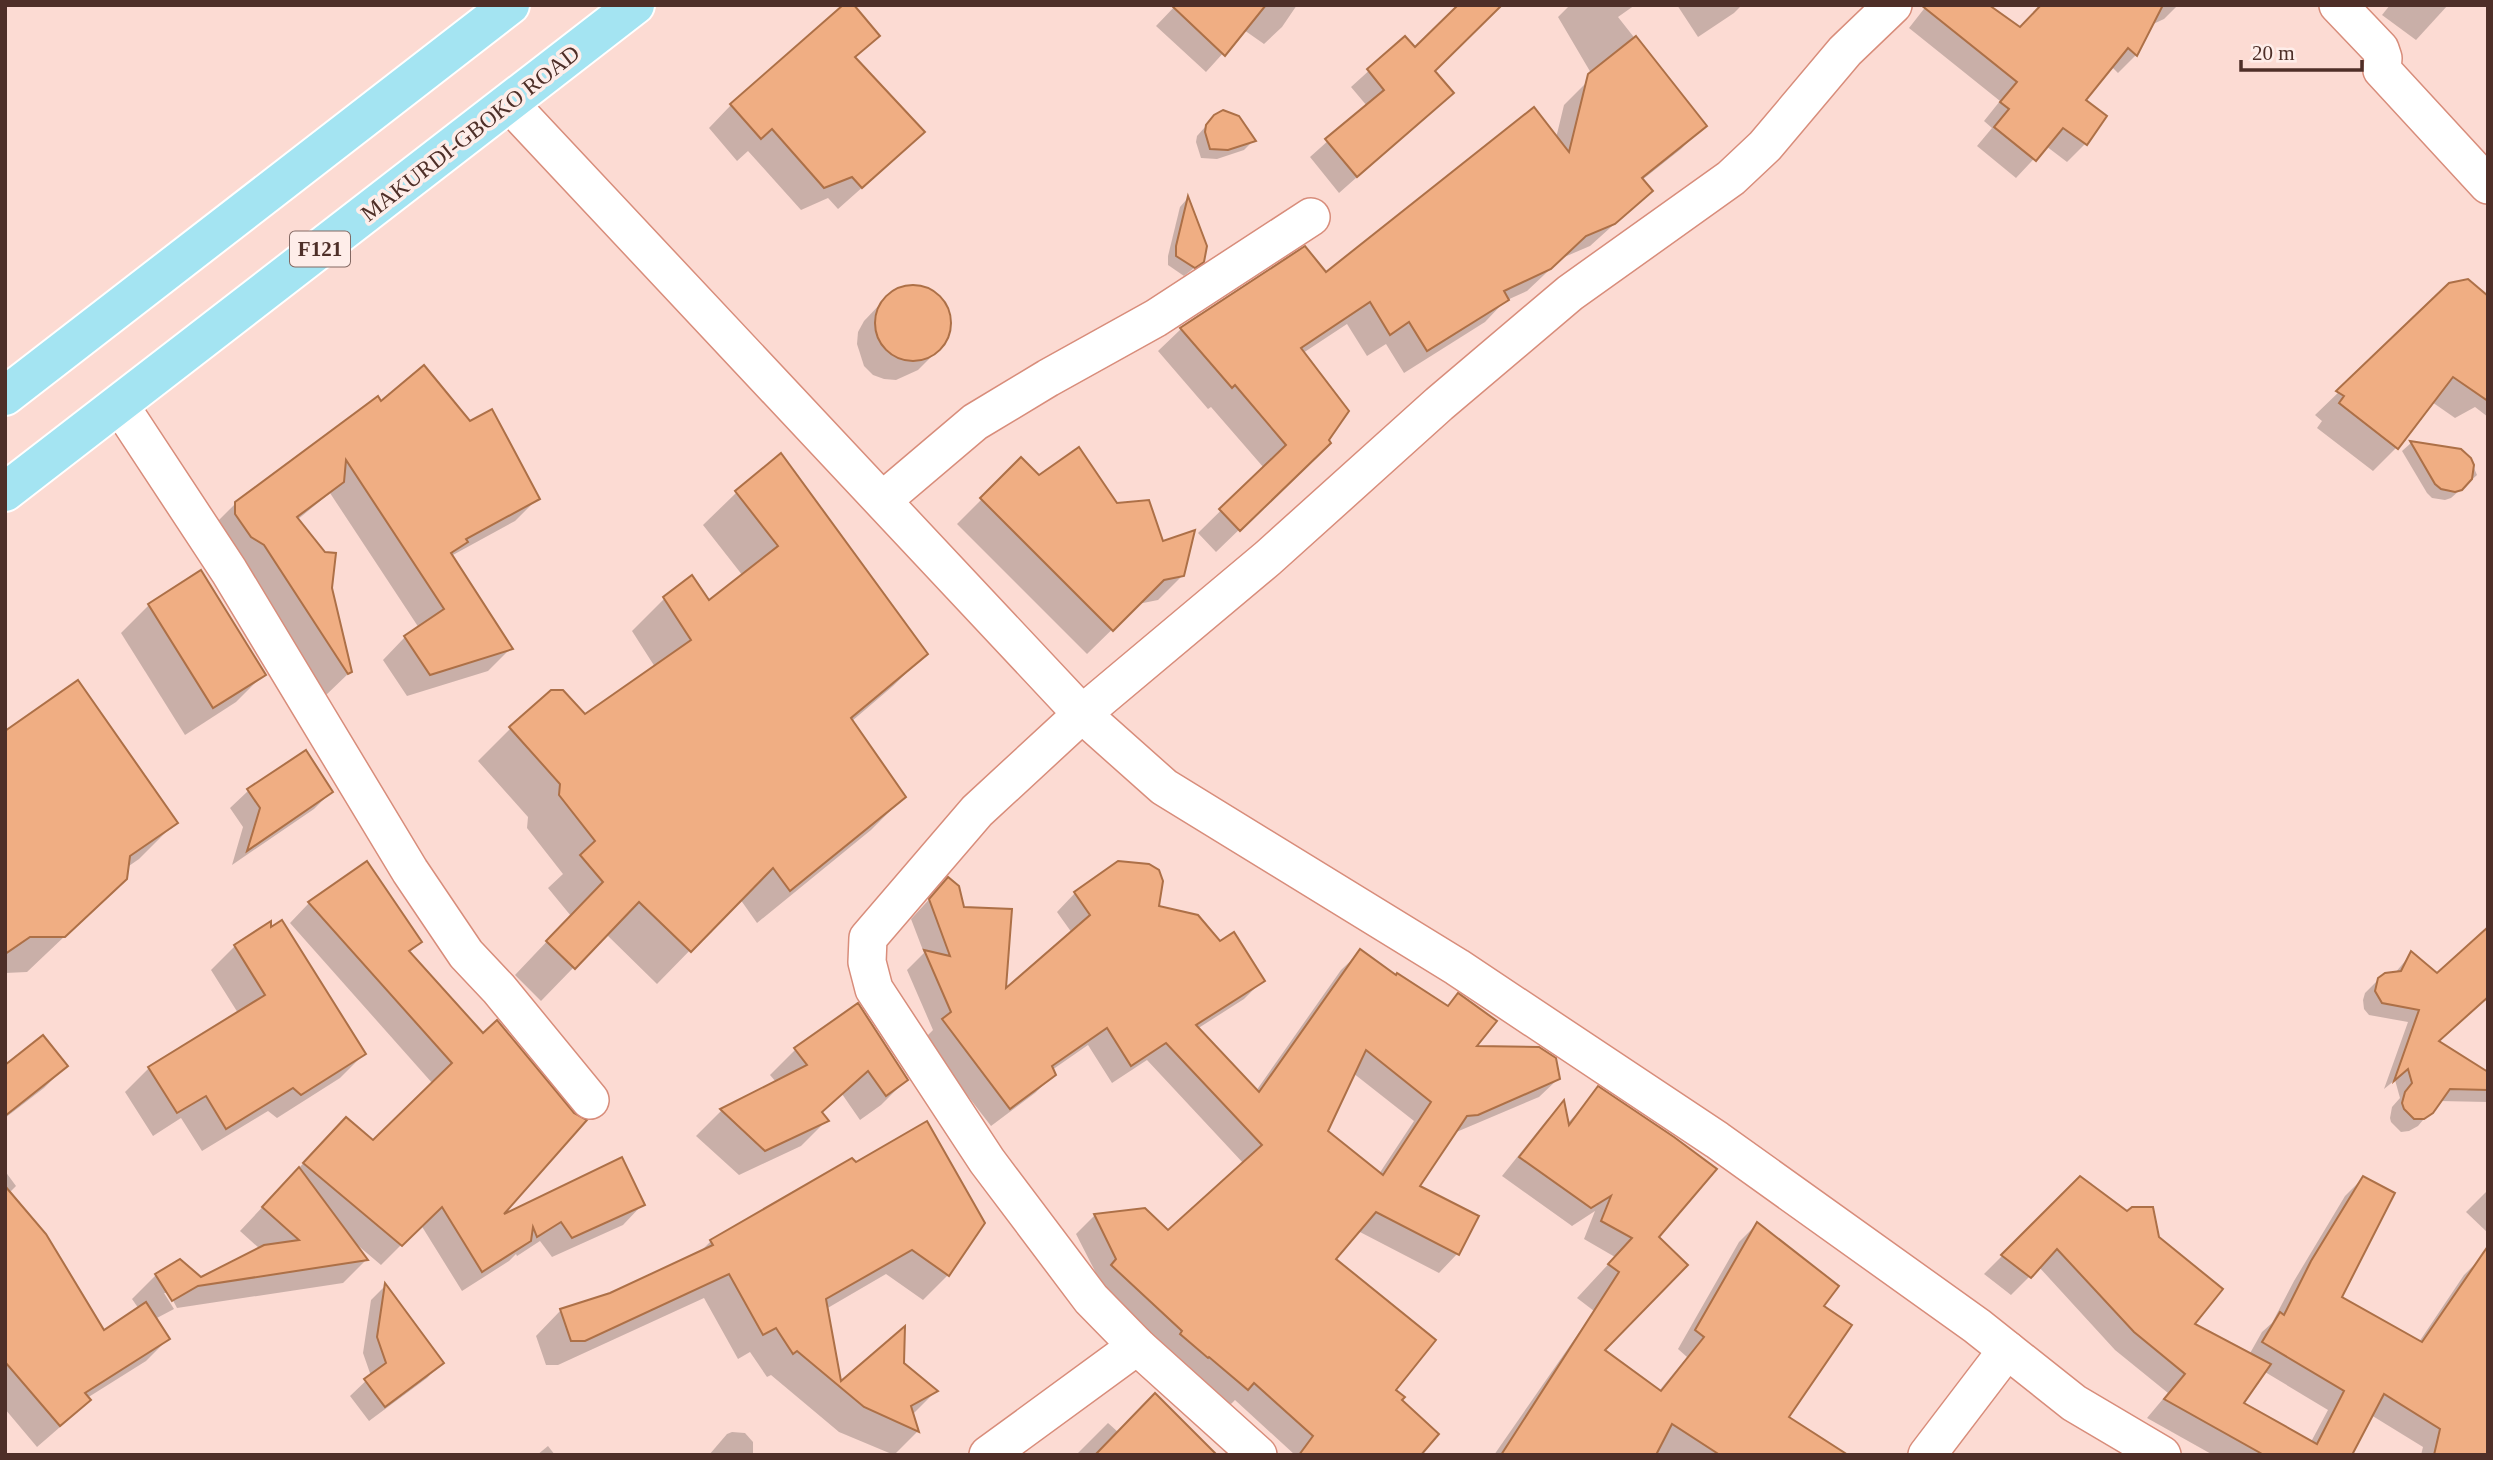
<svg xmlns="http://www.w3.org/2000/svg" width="2493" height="1460" viewBox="0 0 2493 1460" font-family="'Times New Roman',serif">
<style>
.shadow{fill:#0003;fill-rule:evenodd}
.building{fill:#f0ae83;stroke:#ad7047;stroke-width:2;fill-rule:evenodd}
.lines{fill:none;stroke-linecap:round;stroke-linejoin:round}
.minor-casing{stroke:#d88d7b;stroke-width:40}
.primary-casing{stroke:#fff;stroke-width:42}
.minor{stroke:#fff;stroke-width:37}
.primary{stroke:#a4e4f2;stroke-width:38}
.labels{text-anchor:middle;stroke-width:7;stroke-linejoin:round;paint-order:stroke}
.shield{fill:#feede9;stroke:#836862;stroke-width:2}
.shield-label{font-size:21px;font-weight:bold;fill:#4e2f28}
.street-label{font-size:23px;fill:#4e2f28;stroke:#feede9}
</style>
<rect width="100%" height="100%" fill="#fcdbd3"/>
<g class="shadow">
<polygon points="1176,5 1297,5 1282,27 1264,44 1244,30 1206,72 1156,26"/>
<polygon points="1570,5 1635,5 1618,17 1704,126 1681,149 1642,180 1651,191 1590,246 1562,258 1527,291 1505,301 1485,322 1404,373 1386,344 1367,356 1347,324 1303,353 1306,465 1216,552 1198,533 1264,468 1211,407 1208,409 1158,351 1181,329 1304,249 1325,274 1556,138 1564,105 1586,83 1611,107 1558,17"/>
<polygon points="1677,5 1742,5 1734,13 1698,37"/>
<polygon points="1927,5 2019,29 2042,5 2178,5 2164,19 2151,25 2136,55 2118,73 2111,66 2083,100 2105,116 2085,144 2067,162 2046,146 2016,178 1977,146 1992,128 1984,121 2000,101 1909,28"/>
<polygon points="2390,5 2448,5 2416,40 2382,15"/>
<polygon points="877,36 854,59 900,154 838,209 828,198 801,210 748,151 737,161 709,128 731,105"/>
<polygon points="1405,38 1452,93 1339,193 1310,157 1367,106 1351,87"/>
<polygon points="1215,116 1253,141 1244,150 1217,159 1201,158 1196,142 1197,136"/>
<polygon points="1187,199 1203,261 1184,276 1168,265 1168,256 1180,207"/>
<polygon points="2450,285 2488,298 2488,417 2475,407 2455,418 2432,402 2397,447 2373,471 2317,428 2322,421 2315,415"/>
<polygon points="904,287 929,290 939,296 949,317 949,329 945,341 938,350 918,370 896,380 884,379 873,375 864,366 857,344 858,332 864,321 883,301 893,292"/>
<polygon points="380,403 469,423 537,499 515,521 451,556 511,648 488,671 407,696 383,660 405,637 419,628 330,493 297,520 330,588 350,672 325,696 213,526 236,503"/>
<polygon points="2411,443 2460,450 2470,459 2477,475 2451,498 2445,500 2432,498 2427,493 2402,451"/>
<polygon points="781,456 926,654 893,686 852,721 904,797 871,830 757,923 740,899 657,984 606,934 541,1001 515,975 571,916 548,888 563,874 527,828 528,817 478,761 511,728 585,716 655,667 632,631 665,598 708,603 743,576 703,525 736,493"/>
<polygon points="1021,460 1039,478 1116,504 1162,543 1183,575 1158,600 1138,604 1087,654 957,524"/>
<polygon points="149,605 264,674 236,702 185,735 121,633"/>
<polygon points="5,733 175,823 139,859 126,868 125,879 27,972 5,973"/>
<polygon points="305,752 331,792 314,809 232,865 243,827 230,808 248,791"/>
<path d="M948,879l56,113 68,-59 -15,-21 18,-19 82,14 62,36 43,38 -18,18 -47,30 59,62 85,-121 19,-18 86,55 12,-12 15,52 85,32 -19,18 -85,36 -36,54 59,30 -20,37 -18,19 -81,-42 -25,28 67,141 19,55h-124l-60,-55 -7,7 -134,-123 5,-5 -23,-45 18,-18 51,-6 23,22 76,-68 -97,-104 -35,23 -24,-38 -36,25 2,5 -19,18 -44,33 -67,-87 9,-9 -26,-60 17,-17 -13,-34zM1353,1073l61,48 -35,53 -53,-43z"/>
<polygon points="309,903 420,942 409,953 483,1036 497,1219 642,1205 623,1225 552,1257 540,1241 517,1256 516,1254 509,1261 462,1291 421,1225 381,1265 355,1243 366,1260 343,1283 177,1308 169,1293 164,1293 174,1309 155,1319 168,1339 146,1361 87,1398 89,1400 67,1421 37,1447 5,1409 5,1171 16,1186 9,1193 103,1333 139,1309 132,1299 156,1275 201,1279 260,1249 240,1231 326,1139 373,1142 433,1084 290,923"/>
<polygon points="270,924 269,931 364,1054 340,1078 277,1118 268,1111 202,1151 181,1118 153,1136 125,1092 149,1068 238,1013 211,970 235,946"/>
<polygon points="2411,954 2437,1042 2488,1074 2488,1102 2439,1101 2418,1126 2409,1131 2401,1132 2391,1122 2390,1118 2392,1107 2400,1098 2395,1080 2384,1089 2408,1022 2369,1015 2364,1009 2363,1000 2365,993 2379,979 2395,973"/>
<polygon points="795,1050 906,1080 881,1105 860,1120 842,1094 821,1113 826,1121 801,1146 739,1175 696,1136 721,1111 776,1082 770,1075"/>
<polygon points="66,1066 44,1088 5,1118 5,1067"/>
<polygon points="1599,1089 1656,1237 1603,1350 1659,1391 1687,1357 1678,1349 1739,1242 1757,1224 1821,1307 1787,1418 1845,1455 1494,1455 1594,1311 1577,1298 1615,1257 1584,1239 1595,1211 1572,1226 1502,1176 1546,1121 1563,1103 1567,1124"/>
<polygon points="852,1160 948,1275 923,1300 886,1274 826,1309 840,1384 902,1363 936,1391 912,1415 917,1432 894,1455 839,1432 771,1375 767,1377 750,1352 738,1359 704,1298 558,1365 546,1365 536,1336 561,1310 611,1295 699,1253 711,1241"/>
<polygon points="2080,1178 2158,1238 2192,1324 2249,1355 2262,1332 2272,1323 2294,1281 2345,1196 2363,1178 2339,1298 2419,1342 2464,1275 2481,1258 2488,1455 2421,1455 2423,1447 2371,1415 2304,1455 2328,1410 2265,1372 2242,1404 2291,1455 2213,1455 2147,1418 2168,1393 2115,1350 2039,1267 2011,1295 1984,1274"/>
<polygon points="2488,1190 2488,1233 2466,1212"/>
<polygon points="385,1286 442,1362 427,1378 369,1421 350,1396 371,1376 363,1353 371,1300"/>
<polygon points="1108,1423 1118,1432 1215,1455 1076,1455"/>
<polygon points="732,1432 745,1433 753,1442 753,1455 709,1455 727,1434"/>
<polygon points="548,1446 555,1455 537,1455"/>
</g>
<g class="building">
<polygon points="843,5 854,5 880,36 855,57 925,132 862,188 852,177 824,188 772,129 761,139 730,104"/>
<polygon points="1171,5 1266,5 1225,56"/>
<polygon points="1458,5 1502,5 1435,71 1454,93 1357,177 1325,139 1384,90 1367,69 1405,36 1415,47"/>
<polygon points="1921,5 1989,5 2020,27 2041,5 2163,5 2137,56 2128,48 2086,100 2107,116 2087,145 2063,128 2036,161 1994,127 2009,109 2000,102 2017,82"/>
<polygon points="1636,36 1707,126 1642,178 1653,191 1615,224 1586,236 1551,269 1504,291 1509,300 1427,351 1409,322 1390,335 1370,302 1301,348 1349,411 1329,440 1331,443 1240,531 1219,509 1286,445 1235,385 1232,388 1180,328 1305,246 1326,272 1534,107 1569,152 1588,74"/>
<polygon points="1223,110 1239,116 1256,141 1228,150 1210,149 1205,132 1206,125 1214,115"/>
<polygon points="1188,196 1207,246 1204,262 1195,268 1176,256 1176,246"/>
<polygon points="2468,279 2488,296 2488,401 2453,377 2398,449 2339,403 2344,396 2336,391 2449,283"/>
<circle cx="913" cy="323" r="38"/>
<polygon points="424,365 470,421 492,409 540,499 466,539 468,542 451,553 513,649 430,675 404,636 444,609 346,460 344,482 297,517 325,552 336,553 332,588 352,672 348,674 264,545 251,537 235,514 235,502 378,396 381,401"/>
<polygon points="2410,441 2461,449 2471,458 2474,465 2472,479 2462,490 2455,492 2441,489 2435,484"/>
<polygon points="1079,447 1117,503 1149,500 1163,541 1195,530 1184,576 1164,580 1113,631 980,498 1021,457 1039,475"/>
<polygon points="781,453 928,654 851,718 906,797 790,891 773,868 691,952 639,902 575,969 546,941 603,882 580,855 595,841 559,795 560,784 509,727 551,690 563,690 585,714 691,640 663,597 692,575 709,600 778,546 735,491"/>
<polygon points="201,570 266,675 213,708 148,604"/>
<polygon points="78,680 178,823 130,856 127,879 65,937 30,937 5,954 5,731"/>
<polygon points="306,750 333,792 247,851 260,808 247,789"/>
<polygon points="367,861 422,942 409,951 483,1033 497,1020 574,1113 587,1120 504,1214 622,1157 645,1205 572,1238 561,1222 537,1237 533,1227 531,1241 482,1272 442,1207 402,1246 303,1163 346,1117 373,1140 452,1063 308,902"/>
<path d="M1118,861l31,3 10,6 4,11 -4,25 39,9 22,26 14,-9 31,49 -69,44 63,67 101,-143 36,26 1,-2 51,33 10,-13 39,28 -20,25 62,1 17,11 4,21 -82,36 -11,1 -47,70 59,30 -20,39 -83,-43 -40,47 100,81 -40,50 9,7 -3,3 37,34 -18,21h-122l14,-19 -59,-53 -6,7 -39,-33 -1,1 -28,-24 2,-3 -71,-66 5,-6 -22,-45 51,-6 23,22 94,-85 -96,-102 -35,23 -24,-38 -55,38 4,9 -46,34 -68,-90 9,-7 -27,-62 26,6 -21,-57 19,-22 11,9 5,21 48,2 -6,79 84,-73 -16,-23zM1366,1050l65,52 -48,73 -55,-44z"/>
<polygon points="282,920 366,1054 301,1095 293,1088 226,1129 206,1096 177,1113 148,1067 265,995 234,945 271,921 271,927"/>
<polygon points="2488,927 2488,997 2439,1041 2488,1072 2488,1090 2450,1089 2433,1113 2424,1119 2414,1119 2404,1109 2402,1103 2405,1092 2412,1083 2408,1069 2394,1081 2419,1010 2382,1003 2375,991 2378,978 2385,973 2401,971 2411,951 2437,973"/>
<polygon points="858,1003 908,1080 886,1096 868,1071 822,1112 829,1121 765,1151 720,1109 807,1065 794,1048"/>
<polygon points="43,1035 68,1066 5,1116 5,1065"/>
<polygon points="1598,1086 1674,1137 1717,1169 1659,1237 1688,1265 1605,1350 1661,1391 1704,1337 1695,1330 1757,1222 1839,1286 1824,1306 1852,1325 1789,1417 1848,1455 1720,1455 1672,1424 1656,1455 1501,1455 1619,1272 1608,1264 1632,1238 1601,1221 1611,1196 1591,1208 1519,1157 1564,1100 1569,1125"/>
<polygon points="927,1121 985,1223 949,1276 912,1250 826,1299 841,1381 905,1326 904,1363 938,1391 911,1406 919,1432 864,1407 797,1351 793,1354 776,1328 763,1335 729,1274 585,1341 571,1341 560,1309 610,1293 713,1245 710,1240 852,1158 856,1162"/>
<polygon points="299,1167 368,1260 198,1286 172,1301 155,1274 180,1259 201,1277 264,1245 299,1240 262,1207"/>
<polygon points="2080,1176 2127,1211 2132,1207 2153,1207 2159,1237 2223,1289 2195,1324 2271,1364 2244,1403 2317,1444 2344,1391 2262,1342 2280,1312 2284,1315 2311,1261 2363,1176 2395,1193 2342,1297 2422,1342 2488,1246 2488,1455 2434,1455 2440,1429 2384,1394 2352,1455 2264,1455 2164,1399 2185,1374 2134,1332 2057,1249 2031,1278 2001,1255"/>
<polygon points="5,1186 46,1234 104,1330 146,1302 170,1339 85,1393 91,1400 60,1426 5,1362"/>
<polygon points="385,1283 444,1363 385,1407 364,1379 386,1363 377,1337"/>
<polygon points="1155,1393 1217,1455 1095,1455"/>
</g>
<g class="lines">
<defs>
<g id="minor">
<polyline points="2338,5 2380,49 2383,58 2382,70 2488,185"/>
<polyline points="509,103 1082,714 1164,787 1457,967 1717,1140 1977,1326 2074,1403 2162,1455"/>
<polyline points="119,404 229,571 410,871 466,954 499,989 590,1100"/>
<polyline points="883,500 975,422 1048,378 1156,318 1311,217"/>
<polyline points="988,1455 1137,1346"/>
<polyline points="1258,1455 1137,1346 1091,1299 987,1161 874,989 867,962 868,938 977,811 1082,714 1268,558 1439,404 1570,293 1731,178 1765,146 1845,51 1893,5"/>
<polyline points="1927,1455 2007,1350"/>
</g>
<g id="primary">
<polyline points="5,396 510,5"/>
<polyline points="5,492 635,5"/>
</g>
</defs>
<use href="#minor" class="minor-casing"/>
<use href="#primary" class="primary-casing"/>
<use href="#minor" class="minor"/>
<use href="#primary" class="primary"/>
</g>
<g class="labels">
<rect class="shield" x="290" y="231.5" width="60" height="35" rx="5"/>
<g class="shield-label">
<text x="320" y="256">F121</text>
</g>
<g class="street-label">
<text transform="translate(470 133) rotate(-38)" y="8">MAKURDI-GBOKO ROAD</text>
</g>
</g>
<rect width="2493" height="1460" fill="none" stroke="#4e2f28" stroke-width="14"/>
<path d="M2241 60v10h121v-10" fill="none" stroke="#4e2f28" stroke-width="3.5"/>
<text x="2252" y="60" font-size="21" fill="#4e2f28" stroke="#feede9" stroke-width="5" paint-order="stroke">20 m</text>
</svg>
